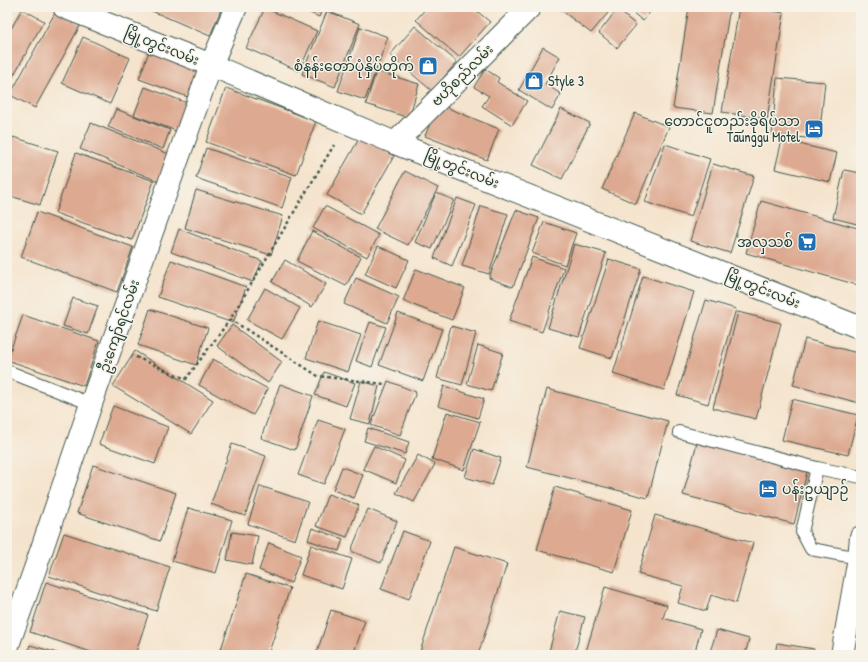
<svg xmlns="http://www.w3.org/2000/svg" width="868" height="662" viewBox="0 0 868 662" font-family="'Patrick Hand','Noto Sans Myanmar',sans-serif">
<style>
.building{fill:#dda990}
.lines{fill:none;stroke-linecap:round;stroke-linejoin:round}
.service-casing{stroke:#3f564b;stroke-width:14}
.minor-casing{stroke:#3f564b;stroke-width:24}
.tertiary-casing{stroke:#3f564b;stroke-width:24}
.path{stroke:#3f564b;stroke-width:2.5;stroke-dasharray:3 3;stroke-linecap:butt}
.service{stroke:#fff;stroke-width:12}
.minor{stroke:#fff;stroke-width:22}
.tertiary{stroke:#fff;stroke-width:22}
.labels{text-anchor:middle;stroke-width:3;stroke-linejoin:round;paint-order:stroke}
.street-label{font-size:14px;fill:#1f3d34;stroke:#f7f3e8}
.poi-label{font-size:14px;fill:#1f3d34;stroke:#f7f3e8;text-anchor:end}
</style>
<rect width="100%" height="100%" fill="#f7f3e8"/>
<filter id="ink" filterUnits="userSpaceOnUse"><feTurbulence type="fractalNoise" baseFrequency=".025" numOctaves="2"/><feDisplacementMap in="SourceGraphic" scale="8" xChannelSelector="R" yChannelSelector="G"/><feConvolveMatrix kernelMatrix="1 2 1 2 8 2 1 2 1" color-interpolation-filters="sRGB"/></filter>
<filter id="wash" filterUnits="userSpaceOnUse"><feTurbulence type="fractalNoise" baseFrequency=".012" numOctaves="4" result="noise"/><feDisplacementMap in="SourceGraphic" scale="16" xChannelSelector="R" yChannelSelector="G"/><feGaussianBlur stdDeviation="0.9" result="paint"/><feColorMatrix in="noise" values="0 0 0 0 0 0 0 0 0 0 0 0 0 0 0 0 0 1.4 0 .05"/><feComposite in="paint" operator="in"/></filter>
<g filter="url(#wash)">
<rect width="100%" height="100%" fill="#f5e4cd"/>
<g id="blocks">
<g class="building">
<polygon points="146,7 222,7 210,36 145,8"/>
<polygon points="296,7 323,7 319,17"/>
<polygon points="427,7 472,7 490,22 459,57 416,20"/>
<polygon points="557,7 613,7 591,33"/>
<polygon points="626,7 654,7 643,21"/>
<polygon points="689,7 730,7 713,113 673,108"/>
<polygon points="739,7 749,7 784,13 767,119 722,112"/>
<polygon points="265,8 317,31 299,71 246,48"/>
<polygon points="22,9 44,21 7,87 7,36"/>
<polygon points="617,9 636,25 617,48 599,33"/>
<polygon points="56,11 81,24 35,108 10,95"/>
<polygon points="327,11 360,24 335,87 302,74"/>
<polygon points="415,26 457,62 432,91 390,55"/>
<polygon points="360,27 388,37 365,100 338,91"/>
<polygon points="83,37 130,58 110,104 62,83"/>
<polygon points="151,46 208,68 196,100 139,79"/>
<polygon points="543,47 560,57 545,84 561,94 552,110 519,90"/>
<polygon points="485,69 499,78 497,82 527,101 512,125 482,106 489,96 474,87"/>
<polygon points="376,71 419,84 409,118 366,104"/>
<polygon points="777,78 825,82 819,139 772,135"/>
<polygon points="145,87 190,104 179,132 134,115"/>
<polygon points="226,88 316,121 296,175 206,142"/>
<polygon points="438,104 499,129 487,160 425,136"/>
<polygon points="116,109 170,130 163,149 108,127"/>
<polygon points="561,109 590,123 562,179 533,165"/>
<polygon points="635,113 669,127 636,204 602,189"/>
<polygon points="91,123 169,154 158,181 80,149"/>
<polygon points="13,137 58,151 40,205 7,195 7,156"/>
<polygon points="360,137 394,156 361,214 327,195"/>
<polygon points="782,140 837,153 830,182 775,169"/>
<polygon points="665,144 710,159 691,217 645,202"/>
<polygon points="206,148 292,177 282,208 196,178"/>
<polygon points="76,153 154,181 132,240 55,213"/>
<polygon points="713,164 754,176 730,253 690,241"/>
<polygon points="844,170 861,173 861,225 833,218"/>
<polygon points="405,171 438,188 408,245 375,229"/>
<polygon points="196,190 283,216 271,255 185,228"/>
<polygon points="436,193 454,200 432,249 415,242"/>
<polygon points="457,198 476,205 452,266 434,258"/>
<polygon points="761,201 861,229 861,286 746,253"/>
<polygon points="325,206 379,235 367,257 313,228"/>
<polygon points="481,206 508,214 489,274 462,266"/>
<polygon points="516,210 539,218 513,287 489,278"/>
<polygon points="37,212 133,247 117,292 21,257"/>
<polygon points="544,222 576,233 565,265 532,253"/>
<polygon points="179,229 262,261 253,282 171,252"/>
<polygon points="312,231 361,257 346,286 297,261"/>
<polygon points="574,244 606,253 579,337 548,328"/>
<polygon points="378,246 409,260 396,288 365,274"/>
<polygon points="532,257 564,268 542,332 509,321"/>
<polygon points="609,259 641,269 612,358 580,348"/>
<polygon points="171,260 246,287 233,323 158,297"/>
<polygon points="285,260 326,284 312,307 272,282"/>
<polygon points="416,269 465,288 452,320 403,301"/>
<polygon points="643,276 694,292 664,390 613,374"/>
<polygon points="356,278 399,297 387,323 344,304"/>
<polygon points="265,288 300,308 282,339 247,320"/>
<polygon points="73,298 98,306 88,334 63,326"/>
<polygon points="706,300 736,309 708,404 677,395"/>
<polygon points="150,309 208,328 196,365 138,345"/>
<polygon points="738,312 781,323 756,419 713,408"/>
<polygon points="398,313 442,329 423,381 379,365"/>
<polygon points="23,315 99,341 84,386 7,360"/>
<polygon points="318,321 361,335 348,372 306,358"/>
<polygon points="370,322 386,327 372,367 356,361"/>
<polygon points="232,325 282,362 268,383 217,346"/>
<polygon points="451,326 476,333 462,385 437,378"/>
<polygon points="805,339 861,354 861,396 859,403 793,385"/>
<polygon points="478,345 503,353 491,391 467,384"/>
<polygon points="135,351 213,400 191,434 113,386"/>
<polygon points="213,359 268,389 253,415 199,385"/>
<polygon points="324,372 355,383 346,406 315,395"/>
<polygon points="361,381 379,386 370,424 350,419"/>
<polygon points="388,381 416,392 400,435 371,425"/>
<polygon points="280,384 313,396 295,450 261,438"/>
<polygon points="444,386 484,399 478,418 438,406"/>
<polygon points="547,389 668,421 648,498 527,467"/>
<polygon points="792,399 858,415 848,455 782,440"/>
<polygon points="113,406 168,427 155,464 99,444"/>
<polygon points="447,412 480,422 464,470 432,459"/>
<polygon points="318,420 345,429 324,484 298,475"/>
<polygon points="368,428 409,442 405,454 364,441"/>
<polygon points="697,443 807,472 794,524 683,495"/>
<polygon points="232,444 266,456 245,516 211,504"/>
<polygon points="374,446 405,460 396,483 363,469"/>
<polygon points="474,449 501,458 492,485 465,477"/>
<polygon points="418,455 435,464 414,502 396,493"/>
<polygon points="93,465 176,493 160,541 77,513"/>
<polygon points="342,467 363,475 354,498 333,490"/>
<polygon points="260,486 308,502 295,540 248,524"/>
<polygon points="555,487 632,510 614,572 537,550"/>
<polygon points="328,494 359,505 347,537 316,526"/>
<polygon points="188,508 232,520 216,573 172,561"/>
<polygon points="368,509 397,521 381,563 351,551"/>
<polygon points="655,515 753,543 736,603 711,595 706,611 678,603 683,586 638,574"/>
<polygon points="312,528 343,539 339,551 308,540"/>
<polygon points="403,531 430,541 409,599 381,589"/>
<polygon points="232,532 258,536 252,565 227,560"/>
<polygon points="64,533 170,567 156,611 49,576"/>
<polygon points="269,543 301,556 291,583 259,570"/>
<polygon points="311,545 352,559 342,589 301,575"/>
<polygon points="454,547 507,564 478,655 419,655"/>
<polygon points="246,574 290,588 268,655 219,655"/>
<polygon points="46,582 148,615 135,655 100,655 30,632"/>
<polygon points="605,587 667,605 663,618 701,629 694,655 585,655"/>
<polygon points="331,610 365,621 353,655 316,655"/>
<polygon points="560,611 585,617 574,655 548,655"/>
<polygon points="717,630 749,639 745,655 709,655"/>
<polygon points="777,643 814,649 813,655 775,655"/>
<polygon points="30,645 64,655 27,655"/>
</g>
</g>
</g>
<g filter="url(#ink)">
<use href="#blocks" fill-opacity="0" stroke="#3f564b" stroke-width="1"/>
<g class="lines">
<defs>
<g id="service">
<polyline points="7,371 91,404"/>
<polyline points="679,432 817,468 861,477"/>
<polyline points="817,468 802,532 811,549 859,558"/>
</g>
<g id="minor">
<polyline points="64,7 211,65 395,143 861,328"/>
<polyline points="395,143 530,7"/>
<polyline points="7,648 36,566 91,404 211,65 236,7"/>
</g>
<polyline id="tertiary" points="842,655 859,558 861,537"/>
</defs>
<use href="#service" class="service-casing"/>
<use href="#minor" class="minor-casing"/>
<use href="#tertiary" class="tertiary-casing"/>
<g class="path">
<polyline points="230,319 318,376 384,384"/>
<polyline points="136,357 186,379 231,318 334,145"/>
</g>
<use href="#service" class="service"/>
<use href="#minor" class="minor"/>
<use href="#tertiary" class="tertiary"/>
</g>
</g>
<defs>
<symbol id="shop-square" viewBox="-11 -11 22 22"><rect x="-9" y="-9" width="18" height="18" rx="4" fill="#1f6fb2" stroke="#f7f3e8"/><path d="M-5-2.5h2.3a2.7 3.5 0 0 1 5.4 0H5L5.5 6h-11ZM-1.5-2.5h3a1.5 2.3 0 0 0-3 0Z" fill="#fff"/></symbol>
<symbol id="hotel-square" viewBox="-11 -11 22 22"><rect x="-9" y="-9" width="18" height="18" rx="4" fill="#1f6fb2" stroke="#f7f3e8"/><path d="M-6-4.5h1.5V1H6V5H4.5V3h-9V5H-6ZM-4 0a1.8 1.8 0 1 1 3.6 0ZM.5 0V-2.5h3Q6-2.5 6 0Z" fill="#fff"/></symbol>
<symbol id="supermarket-square" viewBox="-11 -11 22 22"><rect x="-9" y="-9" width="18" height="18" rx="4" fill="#1f6fb2" stroke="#f7f3e8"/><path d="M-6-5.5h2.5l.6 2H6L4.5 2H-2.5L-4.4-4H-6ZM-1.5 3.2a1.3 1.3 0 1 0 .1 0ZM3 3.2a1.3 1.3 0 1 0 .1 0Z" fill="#fff"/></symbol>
</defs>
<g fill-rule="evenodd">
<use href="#shop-square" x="417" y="55" width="22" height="22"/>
<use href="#shop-square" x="523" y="70" width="22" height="22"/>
<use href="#hotel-square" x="803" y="118" width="22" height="22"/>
<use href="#supermarket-square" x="796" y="231" width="22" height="22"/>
<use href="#hotel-square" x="757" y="478" width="22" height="22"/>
</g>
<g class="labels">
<g class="street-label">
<text transform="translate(162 46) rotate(22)" y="5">မြို့တွင်းလမ်း</text>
<text transform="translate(462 75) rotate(-45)" y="5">ဗဟိုစည်လမ်း</text>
<text transform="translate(462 169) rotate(22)" y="5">မြို့တွင်းလမ်း</text>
<text transform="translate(763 289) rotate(22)" y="5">မြို့တွင်းလမ်း</text>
<text transform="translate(119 326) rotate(-71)" y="5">ဦးကျော်ရင်လမ်း</text>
</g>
<g class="poi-label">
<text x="414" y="71">စံနန်းတော်ပုံနှိပ်တိုက်</text>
<text x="548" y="86" text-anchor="start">Style 3</text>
<text x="800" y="126">တောင်ငူတည်းခိုရိပ်သာ<tspan x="800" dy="16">Taunggu Motel</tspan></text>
<text x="793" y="247">အလှသစ်</text>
<text x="782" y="494" text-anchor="start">ပန်းဥယျာဉ်</text>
</g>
</g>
<rect width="868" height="662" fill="none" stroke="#f7f3e8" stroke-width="24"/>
</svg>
